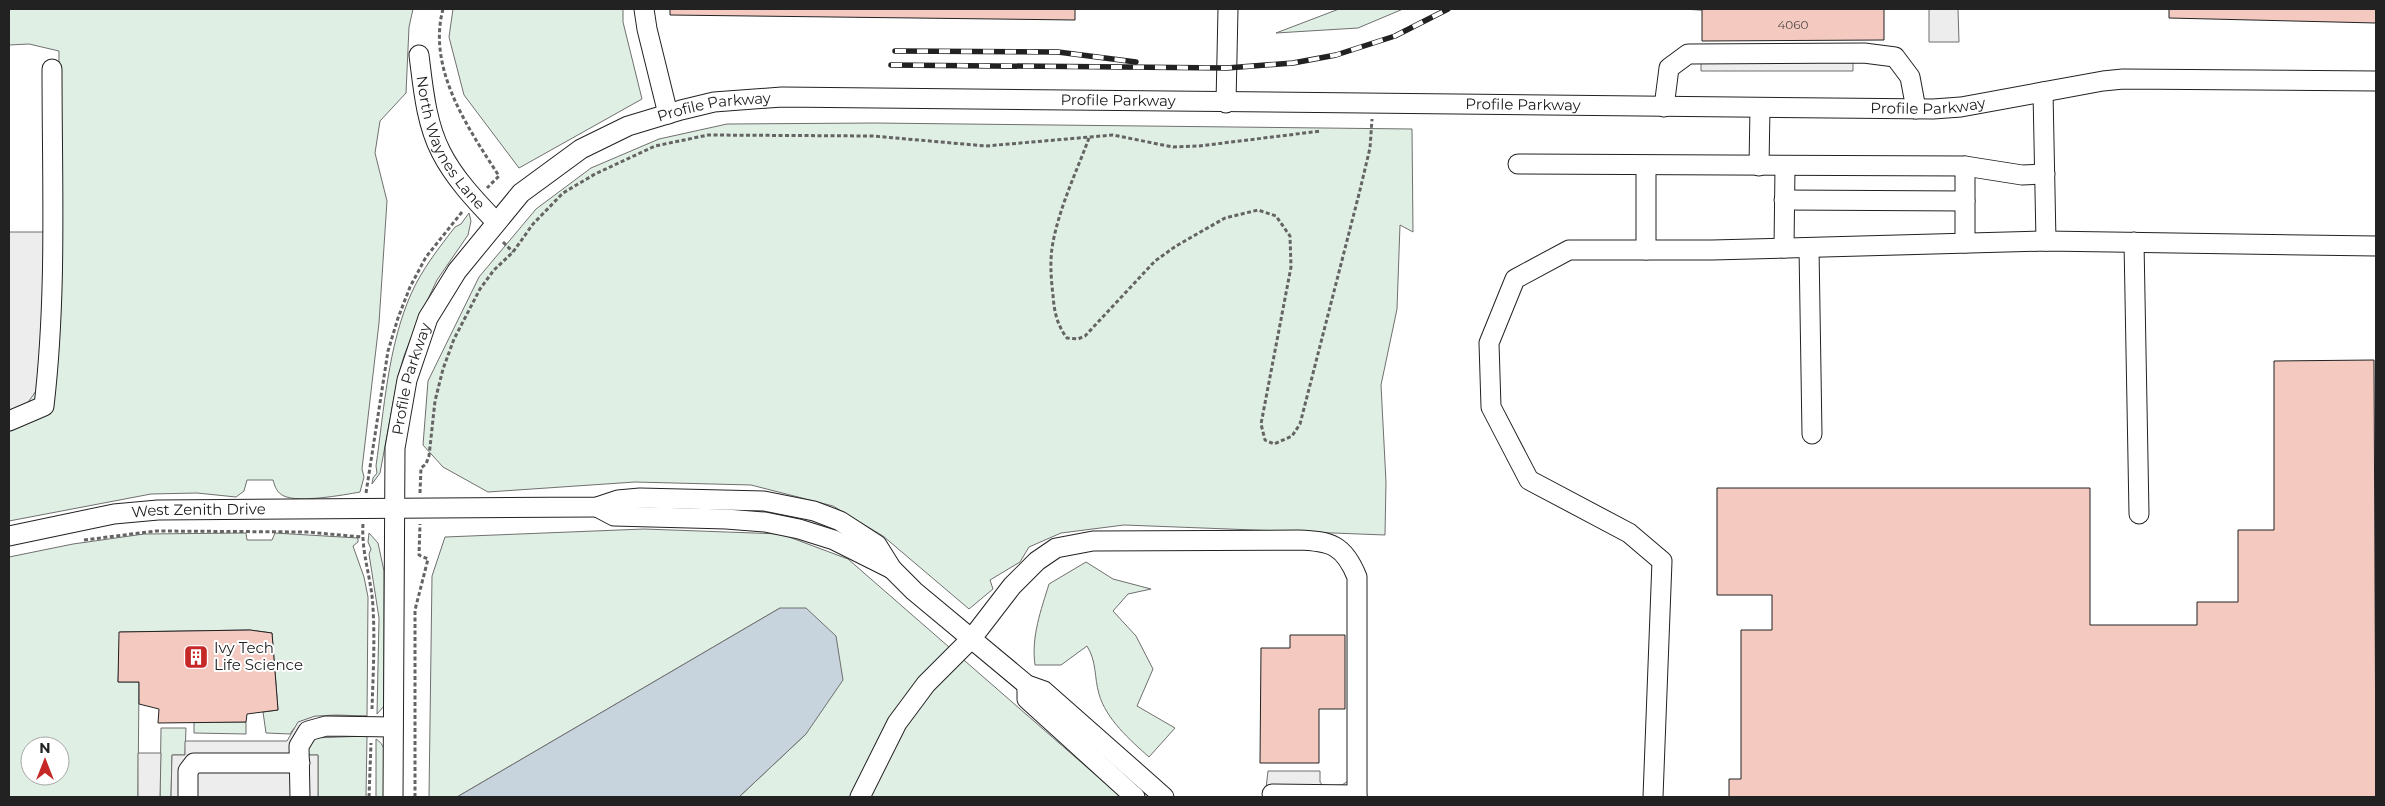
<svg xmlns="http://www.w3.org/2000/svg" width="2385" height="806" viewBox="0 0 2385 806" font-family="Montserrat,sans-serif">
<style>
.green{fill:#e0efe3;stroke:#6f6f6f;fill-rule:evenodd}
.parking{fill:#ededed;stroke:#6f6f6f}
.water{fill:#c7d3dd;stroke:#6f6f6f}
.building{fill:#f3c9c0;stroke:#222}
.lines{fill:none;stroke-linecap:round;stroke-linejoin:round}
.minor-casing{stroke:#222;stroke-width:21}
.path{stroke:#646464;stroke-width:3;stroke-dasharray:4 2.5;stroke-linecap:butt}
.minor{stroke:#fff;stroke-width:19}
.rail-casing{stroke:#222;stroke-width:5.5}
.rail{stroke:#fff;stroke-width:4;stroke-dasharray:11;stroke-linecap:butt}
.labels{text-anchor:middle;stroke-width:4;stroke-linejoin:round;paint-order:stroke}
.number-label{font-size:12px;fill:#564c4a}
.street-label{font-size:15px;fill:#222;stroke:#fff}
.poi-label{font-size:15px;fill:#222;stroke:#fff;text-anchor:start}
</style>
<rect width="100%" height="100%" fill="#fff"/>
<g class="green">
<path d="M9,9h404l-4,18 -3,66 -26,28 -5,32 12,48 -8,122 -17,146 2,8 -4,15c-16,3 -62,11 -76,4 -7,-3 -9,-9 -11,-16h-26l-3,11 -8,6 -39,-4 -46,1 -142,27v-107l35,-47 13,4 2,-320 -30,-7 -20,1z"/>
<polygon points="453,9 623,9 623,22 642,99 519,168 464,95 449,37"/>
<polygon points="1339,9 1403,9 1358,28 1276,33"/>
<polygon points="874,123 1412,129 1413,232 1400,225 1397,309 1381,385 1386,482 1385,535 1124,525 1061,533 1029,547 1020,562 990,580 993,589 969,609 883,536 833,506 751,485 635,482 488,492 443,467 423,445 428,381 479,277 536,209 591,168 659,139 727,124"/>
<path d="M469,213l2,8 -3,14 -31,45 -19,40 -14,36 -6,20 -18,97 -8,11 1,-6 4,-5 -1,-7c8,-56 12,-120 35,-172 11,-25 28,-46 44,-67l6,-3z"/>
<polygon points="644,529 781,534 848,559 1121,797 739,797 806,734 780,608 457,797 429,797 432,576 445,537"/>
<path d="M246,533l1,7h25l3,-7 83,5v4l-5,4 11,31 4,20 -1,119c-24,0 -63,-7 -77,18l-24,-1 -3,-21 15,-2 -6,-77 -23,-3 -129,2 -2,50h21l-1,115h-129v-240l64,-13 71,-10zM30,746h30v30h-30z"/>
<polygon points="369,533 378,543 384,571 384,706 377,714 379,618 369,554 371,549 368,542"/>
<path d="M1086,562l27,17 38,10 -23,5 -15,17 23,25 17,33 -16,37 38,22 -26,29c-19,-17 -43,-38 -50,-63 -5,-17 -2,-32 -12,-48l-26,19h-26c-4,-28 6,-55 14,-81z"/>
<polygon points="194,722 246,722 246,734 194,733"/>
<polygon points="161,728 186,728 185,755 172,755 171,797 182,797 160,797"/>
<polygon points="319,736 367,736 366,797 318,797 318,755 304,755 307,742"/>
<path d="M376,739c16,9 9,42 9,58h-9z"/>
</g>
<g class="parking">
<polygon points="1929,9 1958,9 1959,42 1929,42"/>
<polygon points="1853,47 1853,71 1701,71 1701,48"/>
<polygon points="9,232 46,232 44,367 36,391 26,405 9,414"/>
<polygon points="315,716 367,716 367,736 313,738 304,755 318,755 318,797 171,797 172,755 185,755 185,741 287,741 298,722"/>
<polygon points="138,753 161,753 160,797 138,797"/>
<polygon points="1268,771 1320,771 1320,782 1323,786 1342,785 1348,781 1348,797 1265,797"/>
</g>
<polygon class="water" points="780,608 806,608 836,636 843,680 806,734 739,797 457,797"/>
<g class="building">
<polygon points="670,9 1075,9 1075,20 670,15"/>
<polygon points="1679,9 1884,9 1884,40 1702,41 1702,10"/>
<polygon points="2169,9 2376,9 2376,23 2169,18"/>
<polygon points="2374,360 2376,797 1729,797 1729,779 1741,779 1741,630 1772,630 1772,595 1717,595 1717,488 2090,488 2090,625 2197,625 2197,602 2238,602 2238,530 2274,530 2274,361"/>
<polygon points="250,630 272,633 278,710 247,714 246,722 158,723 159,709 139,704 139,682 118,682 119,632"/>
<polygon points="1290,635 1345,635 1345,709 1319,709 1319,763 1260,763 1261,648 1290,648"/>
</g>
<g class="lines">
<defs>
<g id="minor">
<polyline points="644,9 647,29 668,114"/>
<path id="s1" d="M419,55c4,32 7,68 22,97 13,26 35,49 55,70"/>
<polyline points="2043,92 2046,241"/>
<polyline points="1226,103 1228,9"/>
<polyline points="1664,107 1669,68 1688,54 1864,53 1895,57 1910,77 1916,109"/>
<polyline points="1518,164 1965,166 2022,175 2045,174"/>
<polyline points="1759,166 1760,108"/>
<polyline points="1965,166 1965,243"/>
<polyline points="1784,200 1965,201"/>
<polyline points="2134,242 2139,514"/>
<polyline points="1784,248 1785,167"/>
<polyline points="1809,248 1812,434"/>
<polyline points="1646,250 1646,166"/>
<path d="M9,421l35,-15c13,-111 8,-225 8,-337"/>
<polyline points="597,507 614,516 726,519 765,522 799,529 834,540 892,569"/>
<path id="s2" d="M9,536l105,-22 44,-4 439,-3 21,-7 22,-2 124,3 50,10 26,10 37,24 15,24 22,22 113,94 17,6 120,106"/>
<polyline points="1027,685 1027,699 1135,797"/>
<polyline points="1272,794 1357,795"/>
<polyline points="188,797 188,771 194,763 300,763"/>
<polyline points="300,797 299,746 308,731 326,726 393,727"/>
<path id="s3" d="M393,797l2,-349 12,-68 21,-62 29,-47 64,-78 60,-44 47,-23 53,-16 33,-8 68,-5 1151,12 28,-2 142,-26 20,-2 253,2"/>
<path d="M860,797l37,-74 29,-39 46,-46 40,-52 25,-25 19,-13 37,-7 205,-1c33,1 46,5 59,37v220"/>
<polyline points="1653,797 1662,561 1629,533 1529,480 1491,407 1489,343 1515,279 1569,250 1712,250 2046,241 2376,246"/>
</g>
</defs>
<use href="#minor" class="minor-casing"/>
<g class="path">
<path d="M443,9c-16,60 25,119 56,167l-12,12"/>
<path d="M1089,138c-13,35 -31,72 -37,110 -2,15 -1,31 1,47 1,16 4,30 14,43l11,1 7,-3 70,-75 21,-15 49,-28 33,-8 18,6 14,20 1,31 -30,157 4,16 9,4 18,-8 8,-12 60,-234 10,-42 2,-29"/>
<polyline points="503,242 513,252"/>
<polyline points="366,493 388,351 398,318 410,287 426,257 462,212"/>
<polyline points="420,493 421,468 426,464 429,456 435,401 443,369 454,339 480,289 494,270 513,252 533,224 563,193 595,174 655,146 708,135 873,136 986,146 1113,135 1173,147 1199,146 1321,131"/>
<path d="M363,524c-2,29 9,56 10,84 2,34 0,68 -1,101"/>
<polyline points="84,540 156,531 307,532 362,537"/>
<polyline points="369,797 371,743"/>
<polyline points="415,797 415,610 428,559 419,555 420,524"/>
</g>
<use href="#minor" class="minor"/>
<defs>
<g id="rail">
<polyline points="895,51 1058,52 1136,62"/>
<polyline points="891,65 1227,68 1293,63 1336,55 1395,36 1448,9"/>
</g>
</defs>
<use href="#rail" class="rail-casing"/>
<use href="#rail" class="rail"/>
</g>
<defs>
<symbol id="building-square" viewBox="-11 -11 22 22"><rect x="-9" y="-9" width="18" height="18" rx="4" fill="#c62828" stroke="#fff"/><path d="M-4-6H4V6H1V3H-1V6H-4ZM-2.5-4.3h1.7v1.8h-1.7ZM.8-4.3h1.7v1.8H.8ZM-2.5-1h1.7V.8h-1.7ZM.8-1h1.7V.8H.8Z" fill="#fff"/></symbol>
</defs>
<g fill-rule="evenodd">
<use href="#building-square" x="182" y="643" width="28" height="28"/>
</g>
<g class="labels">
<g class="number-label">
<text x="1793" y="29">4060</text>
</g>
<g class="street-label">
<text dy="5" stroke="none"><textPath href="#s3" startOffset="1260">Profile Parkway</textPath></text>
<text dy="5" stroke="none"><textPath href="#s3" startOffset="2070">Profile Parkway</textPath></text>
<text dy="5" stroke="none"><textPath href="#s3" startOffset="1665">Profile Parkway</textPath></text>
<text dy="5" stroke="none"><textPath href="#s3" startOffset="855">Profile Parkway</textPath></text>
<text dy="5" stroke="none"><textPath href="#s1" startOffset="95">North Waynes Lane</textPath></text>
<text dy="5" stroke="none"><textPath href="#s3" startOffset="420">Profile Parkway</textPath></text>
<text dy="5" stroke="none"><textPath href="#s2" startOffset="192">West Zenith Drive</textPath></text>
</g>
<g class="poi-label">
<text x="214" y="653">Ivy Tech<tspan x="214" dy="17">Life Science</tspan></text>
</g>
</g>
<rect width="2385" height="806" fill="none" stroke="#222222" stroke-width="20"/>
<g transform="translate(45 761)"><circle r="24" fill="#ffffff" stroke="#a7a7a7"/>
<path d="M0-4L9 19L0 12L-9 19Z" fill="#c62828"/>
<text y="-8" font-size="14" font-weight="bold" text-anchor="middle" fill="#222222">N</text>
</g>
</svg>
